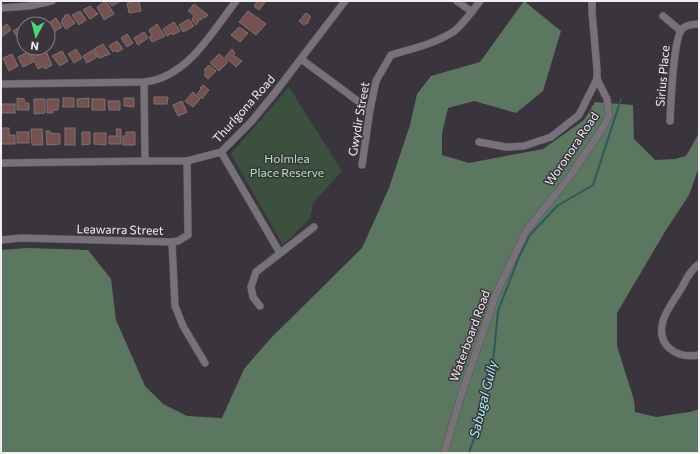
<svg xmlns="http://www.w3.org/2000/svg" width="700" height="454" viewBox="0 0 700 454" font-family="Commissioner,sans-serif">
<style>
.green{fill:#3b513e}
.forest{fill:#5c7760}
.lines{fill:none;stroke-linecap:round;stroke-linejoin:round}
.stream{stroke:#2d5959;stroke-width:2}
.building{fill:#755150;stroke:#7f7271}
.minor-casing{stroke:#57535a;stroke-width:8}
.minor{stroke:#77717a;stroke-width:7}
.labels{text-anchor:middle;stroke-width:3;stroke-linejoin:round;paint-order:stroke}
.street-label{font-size:12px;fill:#f1eef3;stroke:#3a343d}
.park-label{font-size:12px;fill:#b0e2b7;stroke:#3a343d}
.water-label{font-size:13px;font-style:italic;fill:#a5f5f5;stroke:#3a343d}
</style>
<rect width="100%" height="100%" fill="#3a343d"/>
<polygon class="green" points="289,87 342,171 313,203 310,219 283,245 231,154"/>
<polygon class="forest" points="524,1 561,31 543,91 516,113 474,101 448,108 442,133 442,155 469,163 543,149 584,120 595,102 633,105 634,139 655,160 675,159 686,156 699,133 699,167 689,195 666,230 617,313 617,346 634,400 635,412 656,417 690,412 699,409 699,453 1,453 1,250 28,248 88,250 111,279 116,320 145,386 163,404 187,416 222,418 244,369 270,339 362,248 389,188 410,125 417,94 431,76 480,62"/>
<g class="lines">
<polyline class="stream" points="469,453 481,418 492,373 498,311 519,257 530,235 557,206 593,185 621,99"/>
</g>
<g class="building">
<polygon points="106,1 114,14 104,20 97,7"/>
<polygon points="108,1 120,1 112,6"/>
<polygon points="135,1 139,1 141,11 129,13 127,3"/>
<polygon points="257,1 266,1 259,10 254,6"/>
<polygon points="194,4 208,15 205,18 203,17 201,20 199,19 198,20 199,21 196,25 192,20 194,15 188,11"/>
<polygon points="90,6 98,14 90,19 83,10"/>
<polygon points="80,11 86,20 79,25 72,15"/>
<polygon points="248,11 266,24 256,35 239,22"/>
<polygon points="306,13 311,17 308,21 309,22 304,25 299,21"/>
<polygon points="68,14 75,23 66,29 61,22 63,21 62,19 65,17 64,16"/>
<polygon points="56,18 62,27 52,33 48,27 48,24 47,24"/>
<polygon points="189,19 194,26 183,32 179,25"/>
<polygon points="174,22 180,31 173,35 172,33 167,36 163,29"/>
<polygon points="7,24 11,30 1,37 1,28"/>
<polygon points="24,24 24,36 19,39 13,31"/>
<polygon points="157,24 165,36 152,42 149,37 152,35 149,30"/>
<polygon points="239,27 248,33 240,42 231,35"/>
<polygon points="144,32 148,38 138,45 134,38"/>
<polygon points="127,34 133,43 127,47 121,38"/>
<polygon points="117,41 123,49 117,52 115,50 113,52 109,46"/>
<polygon points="103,44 110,54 99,58 94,49"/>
<polygon points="45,49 52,65 45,69 44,66 38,69 30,53"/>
<polygon points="76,49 82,58 74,63 68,54"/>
<polygon points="232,49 235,53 233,55 242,61 236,67 225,57"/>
<polygon points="93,50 97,57 87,63 83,56"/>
<polygon points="62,51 68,61 60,66 52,56"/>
<polygon points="28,52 33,62 23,67 18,57"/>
<polygon points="12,54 18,66 9,71 3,58"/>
<polygon points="219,54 228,62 219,71 210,63"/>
<polygon points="209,65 216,71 208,79 204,75 206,72 204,70"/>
<polygon points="203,85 209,90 202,99 197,94 201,89 200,88"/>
<polygon points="193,92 200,99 193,107 185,101"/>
<polygon points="154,97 168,97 167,104 154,104"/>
<polygon points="17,98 24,99 25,103 29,103 29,110 17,110"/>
<rect x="63" y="98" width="11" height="9"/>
<polygon points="89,98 89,107 77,107 77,99"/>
<polygon points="124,98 134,98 134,107 124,106"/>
<polygon points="34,99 45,99 45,113 34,114"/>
<polygon points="47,99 59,99 58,110 53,110 53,113 47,113"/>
<rect x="92" y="99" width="13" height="11"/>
<polygon points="108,101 120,101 120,110 109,110"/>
<polygon points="182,101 187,112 178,116 173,105"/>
<rect x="2" y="104" width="13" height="9"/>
<polygon points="2,128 9,128 9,135 15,135 15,144 2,144"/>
<rect x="65" y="128" width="10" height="17"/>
<polygon points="31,129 42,129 43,145 32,145"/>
<polygon points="116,129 121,129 121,144 109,144 109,136 117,136"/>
<polygon points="46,131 50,131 50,133 60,134 60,144 47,145"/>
<rect x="17" y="132" width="12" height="11"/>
<polygon points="82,132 90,132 90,144 82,145"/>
<polygon points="126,132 135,132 135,145 123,145 123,136 126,136"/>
<polygon points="94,133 106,133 106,145 94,144"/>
</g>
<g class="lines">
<defs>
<g id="minor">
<polyline points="457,1 472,12"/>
<polyline points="1,8 29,6 52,1"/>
<polyline points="663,16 681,31"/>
<polyline points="301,59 370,110"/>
<polyline points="144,82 145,161"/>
<path d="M1,84l143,-2c43,-4 68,-50 92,-81"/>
<path d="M670,121c1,-18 3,-81 12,-92 4,-4 11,-5 17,-5"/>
<polyline points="479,142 506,147 524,146 551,137 579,115 597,79"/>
<polyline points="221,152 280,253"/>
<polyline points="1,163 145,161 187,161 221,152 251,122 274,94 345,1"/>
<path d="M362,165l8,-55 6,-29 15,-26c20,-6 43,-11 62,-23 9,-6 20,-22 27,-31"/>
<polyline points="1,240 21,238 172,242 178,241 188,235 187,161"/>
<polyline points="172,242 175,306 183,326 205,363"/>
<path d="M699,264c-9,6 -13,16 -18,25 -6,10 -15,21 -18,32 -7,25 14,38 36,34"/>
<polyline points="260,306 253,297 251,287 256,272 314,227"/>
<polyline points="444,453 461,396 496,294 526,231 571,175 604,126 609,115 607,99 597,79 597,69 592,12 592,1"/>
</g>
</defs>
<use href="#minor" class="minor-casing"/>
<use href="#minor" class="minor"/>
</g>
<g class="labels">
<g class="street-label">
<text transform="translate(663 76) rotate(-85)" y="4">Sirius Place</text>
<text transform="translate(244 109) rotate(-48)" y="4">Thurlgona Road</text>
<text transform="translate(359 119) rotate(-80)" y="4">Gwydir Street</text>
<text transform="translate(572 149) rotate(-56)" y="4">Woronora Road</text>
<text transform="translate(120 230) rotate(1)" y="4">Leawarra Street</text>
<text transform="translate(470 336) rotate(-70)" y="4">Waterboard Road</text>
</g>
<g class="park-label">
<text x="287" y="163">Holmlea<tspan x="287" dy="14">Place Reserve</tspan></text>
</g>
<g class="water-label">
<text transform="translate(483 399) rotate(-76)" y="5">Sabugal Gully</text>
</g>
</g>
<rect width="700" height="454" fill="none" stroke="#f1eef3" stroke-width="4"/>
<g transform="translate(36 36) rotate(187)"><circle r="19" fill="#3a343d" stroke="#837e86"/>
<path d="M0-3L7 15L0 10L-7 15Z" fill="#4bd677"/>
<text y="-6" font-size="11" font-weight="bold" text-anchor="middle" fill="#f1eef3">N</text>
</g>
</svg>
